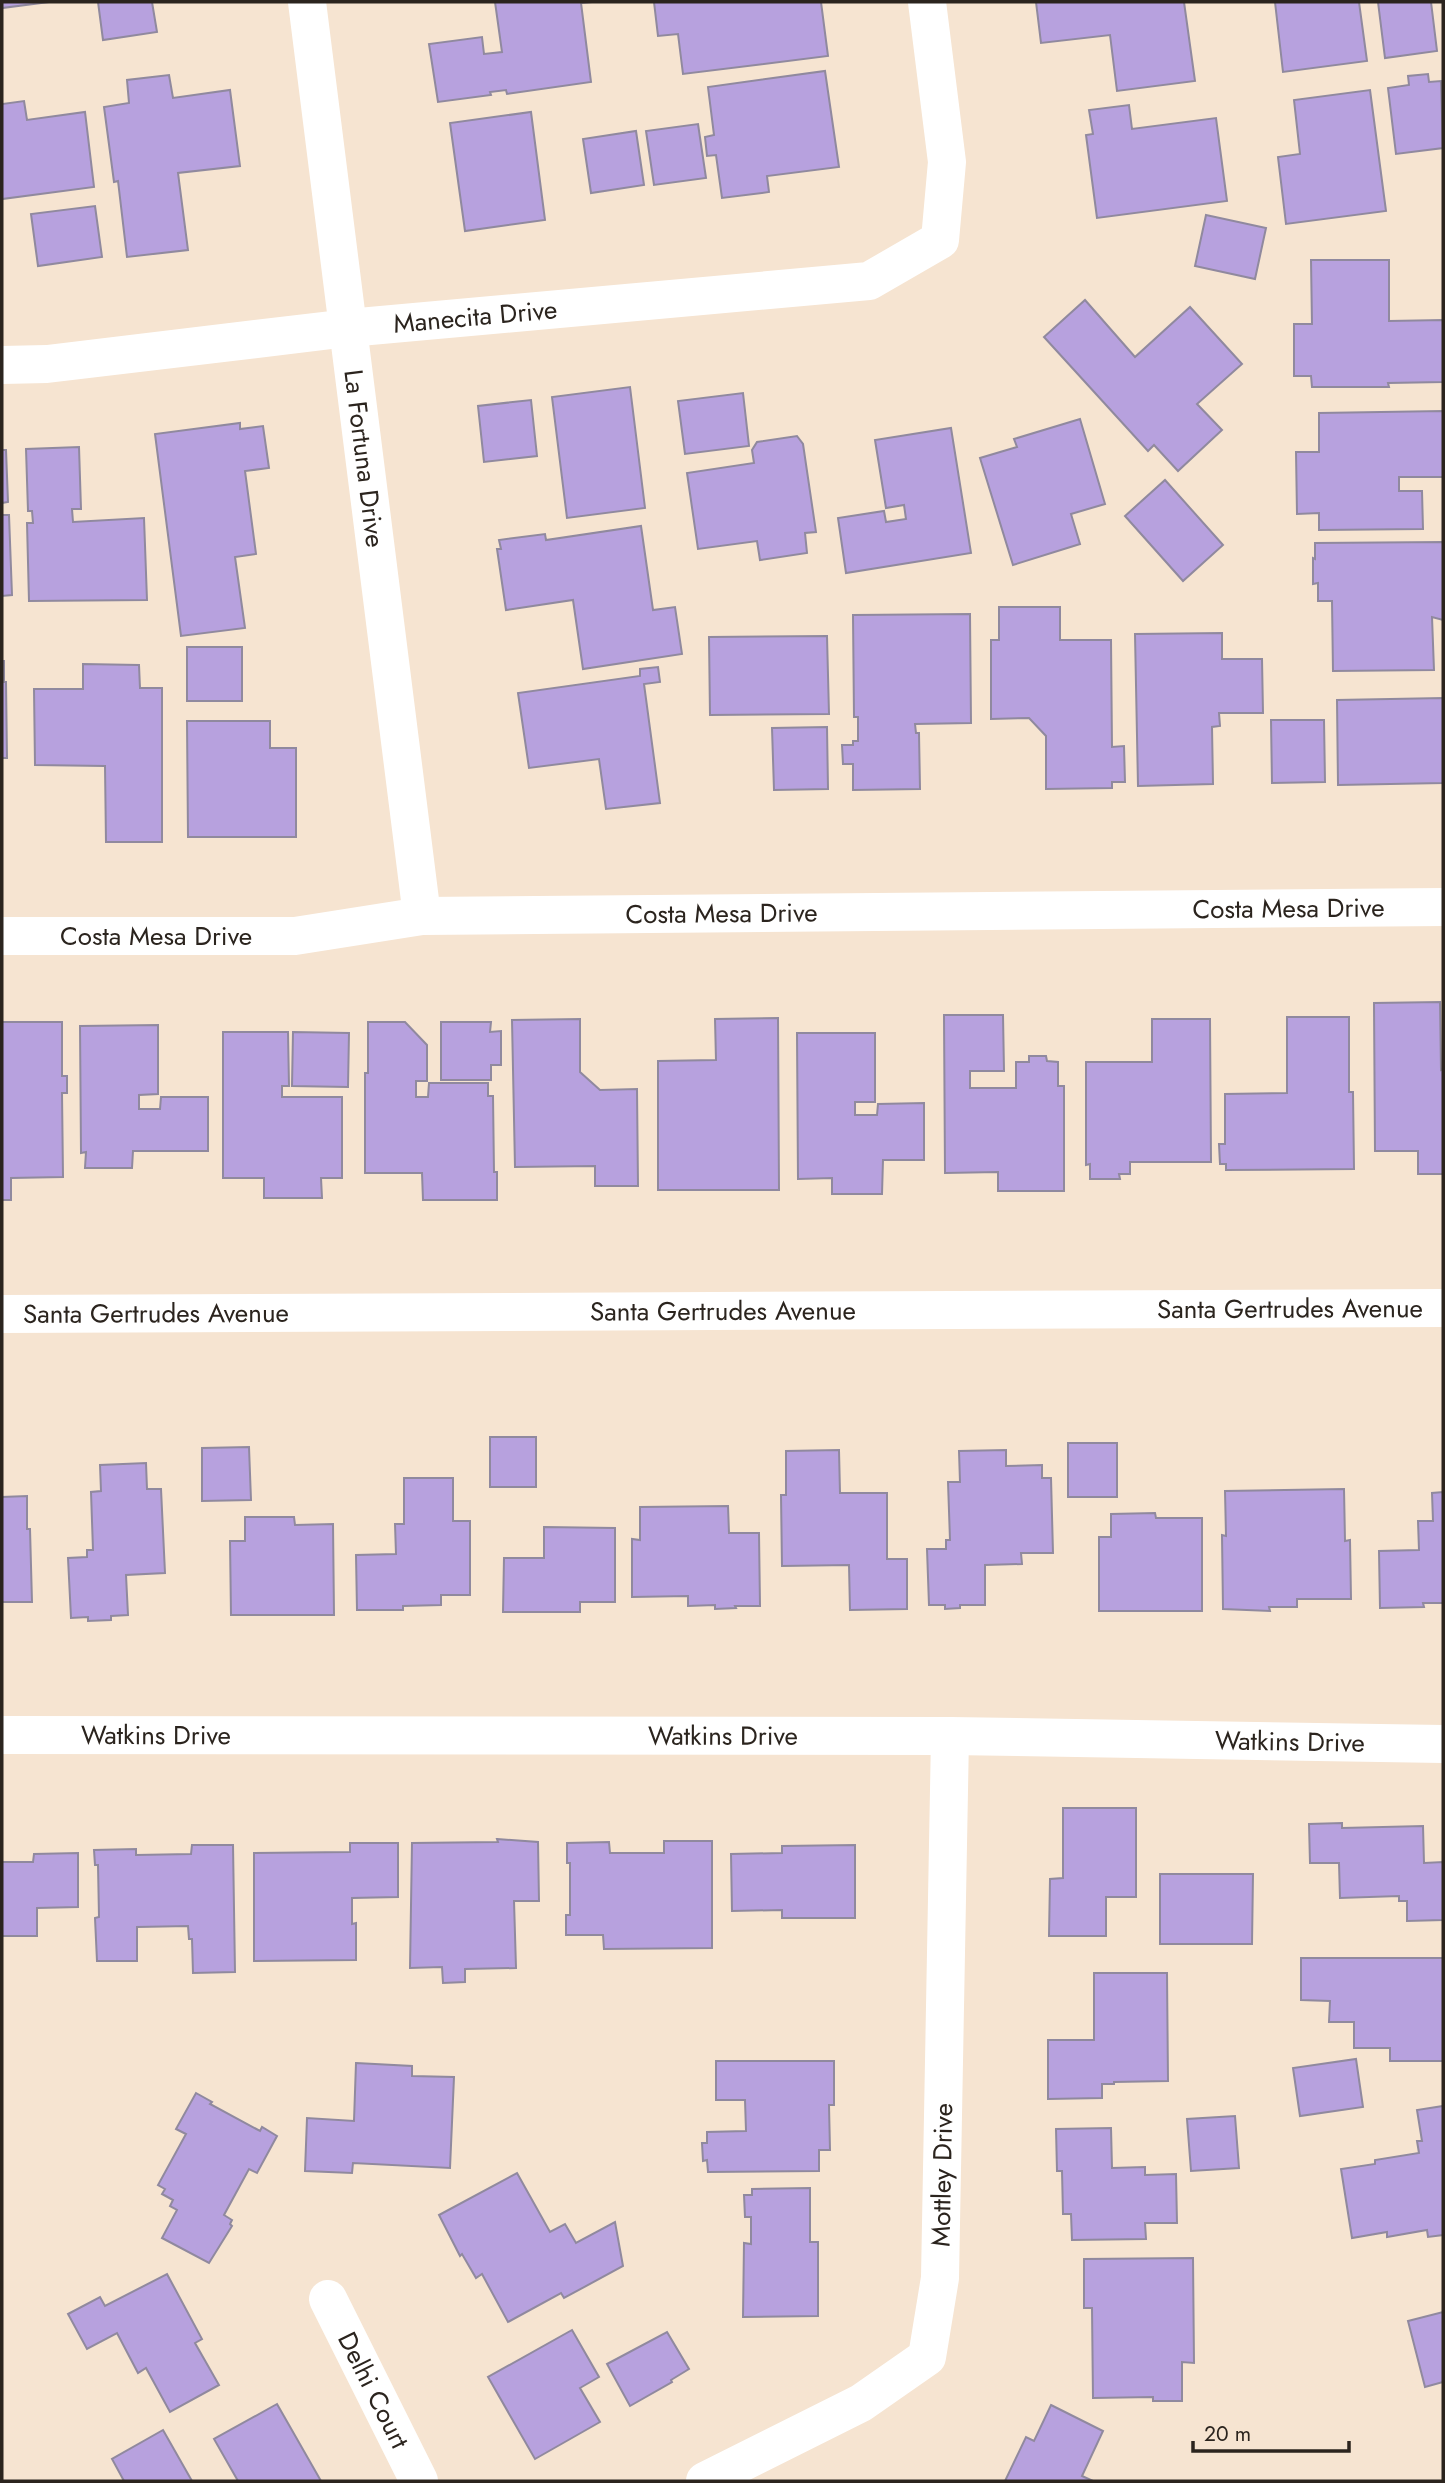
<svg xmlns="http://www.w3.org/2000/svg" width="1445" height="2483" viewBox="0 0 1445 2483" font-family="Jost,sans-serif">
<style>
.building{fill:#b7a1de;stroke:#90899e;stroke-width:2}
.lines{fill:none;stroke-linecap:round;stroke-linejoin:round}
.street{stroke:#fff;stroke-width:38}
.secondary{stroke:#fff;stroke-width:38}
.labels{text-anchor:middle;stroke-width:6;stroke-linejoin:round;paint-order:stroke}
.street-label{font-size:26px;fill:#2b241e;stroke:#f6e4d1}
</style>
<rect width="100%" height="100%" fill="#f6e4d1"/>
<g class="building">
<polygon points="2,2 49,2 2,8"/>
<polygon points="98,2 152,2 157,32 103,40"/>
<polygon points="495,2 592,2 581,3 591,82 507,94 506,90 490,92 491,95 438,102 429,44 482,37 484,54 502,52"/>
<polygon points="654,2 821,2 828,56 683,74 678,34 658,36"/>
<polygon points="1036,2 1184,2 1195,81 1117,91 1110,35 1041,43"/>
<polygon points="1275,2 1359,2 1367,61 1283,72"/>
<polygon points="1378,2 1431,2 1437,51 1385,58"/>
<polygon points="825,71 839,167 767,176 769,192 722,198 716,155 707,156 705,137 714,135 708,87"/>
<polygon points="1428,74 1429,82 1441,81 1443,148 1396,154 1388,88 1409,85 1408,76"/>
<polygon points="169,75 173,98 230,90 240,166 178,173 188,250 127,257 118,181 114,182 104,107 129,103 127,80"/>
<polygon points="1370,90 1386,211 1286,224 1278,157 1300,154 1294,100"/>
<polygon points="24,101 27,120 85,112 94,187 2,199 2,104"/>
<polygon points="1129,105 1132,129 1216,118 1227,201 1097,218 1086,135 1093,134 1089,110"/>
<polygon points="531,112 545,220 465,231 450,123"/>
<polygon points="698,124 706,178 654,185 646,131"/>
<polygon points="636,131 644,185 591,193 583,139"/>
<polygon points="95,206 102,257 38,266 31,214"/>
<polygon points="1206,215 1266,228 1255,279 1195,266"/>
<polygon points="1311,260 1389,260 1389,321 1443,320 1443,382 1388,383 1389,387 1312,387 1311,376 1294,376 1294,324 1312,324"/>
<polygon points="1085,300 1135,357 1190,307 1242,364 1197,404 1222,430 1178,471 1154,445 1148,451 1044,337"/>
<polygon points="630,387 645,508 567,518 552,397"/>
<polygon points="743,393 749,446 685,454 678,401"/>
<polygon points="531,400 537,456 484,462 478,406"/>
<polygon points="1443,411 1443,477 1399,477 1399,491 1422,491 1423,529 1319,530 1319,513 1297,514 1296,452 1319,452 1319,413"/>
<polygon points="1080,419 1105,504 1071,514 1080,544 1013,565 980,458 1017,447 1014,439"/>
<polygon points="240,423 240,429 263,426 269,468 245,471 256,554 235,557 245,628 181,636 155,434"/>
<polygon points="951,428 971,553 846,573 838,518 884,511 886,522 906,519 904,505 886,508 875,440"/>
<polygon points="797,436 803,444 816,532 805,533 807,553 760,560 757,541 698,549 687,473 754,463 752,450 757,442"/>
<polygon points="79,447 81,509 72,509 73,522 144,518 147,600 29,601 27,523 33,523 32,511 28,511 26,449"/>
<polygon points="2,450 6,450 8,502 2,503"/>
<polygon points="1165,480 1223,545 1183,581 1125,516"/>
<polygon points="2,515 9,515 12,595 2,596"/>
<polygon points="641,526 653,610 675,607 682,654 583,669 573,600 506,610 497,549 501,549 499,540 545,534 546,540"/>
<polygon points="1443,542 1443,620 1432,617 1434,670 1333,671 1332,601 1318,601 1318,583 1313,584 1313,558 1315,559 1315,543"/>
<polygon points="999,607 1060,607 1060,640 1111,640 1112,747 1124,746 1125,782 1112,782 1112,788 1046,789 1046,736 1029,718 991,719 991,640 999,640"/>
<polygon points="970,614 971,723 915,724 916,733 919,733 920,789 853,790 853,764 843,764 842,745 853,745 853,741 858,741 858,717 854,717 853,615"/>
<polygon points="1222,633 1222,659 1262,659 1263,713 1219,713 1220,726 1212,727 1213,784 1138,786 1135,634"/>
<polygon points="827,636 829,714 710,715 709,637"/>
<rect x="187" y="647" width="55" height="54"/>
<polygon points="2,661 4,661 4,682 6,682 7,758 2,758"/>
<polygon points="83,664 139,665 140,688 162,688 162,842 106,842 105,766 35,765 34,689 83,689"/>
<polygon points="658,667 660,682 644,684 660,803 606,809 599,759 529,768 518,693 640,676 640,669"/>
<polygon points="1443,698 1443,783 1338,785 1337,700"/>
<polygon points="1271,720 1324,720 1325,782 1272,783"/>
<polygon points="187,721 270,721 270,748 296,748 296,837 188,837"/>
<polygon points="827,727 828,789 774,790 772,728"/>
<polygon points="1440,1002 1441,1070 1443,1069 1443,1174 1418,1174 1418,1151 1375,1151 1374,1003"/>
<polygon points="944,1015 1003,1015 1004,1071 970,1071 970,1088 1016,1088 1016,1062 1029,1062 1029,1056 1046,1056 1047,1061 1058,1062 1058,1086 1064,1086 1064,1191 998,1191 998,1172 945,1173"/>
<polygon points="1287,1017 1349,1017 1349,1092 1353,1092 1354,1169 1226,1170 1226,1164 1220,1164 1219,1144 1225,1144 1225,1094 1287,1093"/>
<polygon points="778,1018 779,1190 658,1190 658,1061 716,1060 715,1019"/>
<polygon points="580,1019 580,1072 600,1090 637,1089 638,1186 595,1186 595,1166 515,1167 512,1020"/>
<polygon points="1152,1019 1210,1019 1211,1162 1130,1162 1130,1174 1119,1174 1120,1179 1090,1179 1090,1164 1086,1165 1086,1062 1152,1062"/>
<polygon points="2,1022 62,1022 62,1076 67,1076 67,1093 62,1093 63,1177 11,1178 11,1200 2,1200"/>
<polygon points="368,1022 405,1022 427,1045 427,1081 416,1081 416,1097 428,1097 429,1083 488,1083 488,1096 493,1096 494,1172 497,1172 497,1200 423,1200 422,1173 365,1173 365,1073 368,1073"/>
<polygon points="441,1022 491,1022 490,1032 501,1031 501,1065 491,1065 491,1080 441,1080"/>
<polygon points="158,1025 158,1094 139,1095 139,1109 160,1109 161,1097 208,1097 208,1151 133,1151 132,1168 85,1168 86,1152 81,1153 80,1026"/>
<polygon points="223,1032 288,1032 289,1086 282,1086 282,1097 342,1097 342,1178 321,1178 322,1198 264,1198 264,1178 223,1178"/>
<polygon points="293,1032 349,1033 348,1087 292,1086"/>
<polygon points="797,1033 875,1033 875,1102 855,1102 855,1115 877,1115 878,1104 924,1103 924,1160 883,1160 882,1194 832,1194 832,1178 798,1179"/>
<rect x="490" y="1437" width="46" height="50"/>
<rect x="1068" y="1443" width="49" height="54"/>
<polygon points="249,1447 251,1500 202,1501 202,1448"/>
<polygon points="839,1450 840,1493 887,1493 887,1559 907,1559 907,1609 850,1610 849,1565 782,1566 781,1495 786,1495 786,1451"/>
<polygon points="1006,1450 1006,1466 1042,1465 1042,1478 1051,1478 1053,1553 1021,1553 1022,1564 985,1565 985,1605 960,1605 960,1608 945,1609 945,1605 929,1605 927,1549 946,1549 946,1540 950,1540 948,1482 960,1482 959,1451"/>
<polygon points="146,1463 147,1489 161,1489 165,1573 126,1575 128,1615 111,1616 111,1620 88,1621 88,1617 71,1618 68,1558 87,1557 87,1550 93,1550 91,1492 101,1491 100,1465"/>
<polygon points="404,1478 453,1478 453,1521 470,1521 470,1595 441,1595 441,1605 403,1606 403,1610 357,1610 356,1555 396,1554 395,1524 404,1524"/>
<polygon points="1344,1489 1345,1541 1350,1540 1351,1599 1297,1599 1297,1607 1269,1607 1270,1611 1223,1609 1222,1535 1226,1536 1225,1491"/>
<polygon points="1443,1492 1443,1603 1423,1603 1424,1607 1380,1608 1379,1551 1419,1550 1418,1521 1433,1521 1432,1493"/>
<polygon points="27,1496 27,1529 30,1529 32,1602 2,1602 2,1612 2,1497"/>
<polygon points="728,1506 729,1533 759,1533 760,1606 735,1606 736,1608 715,1609 715,1605 688,1606 688,1596 632,1597 632,1539 640,1540 640,1507"/>
<polygon points="1155,1513 1156,1518 1202,1518 1202,1611 1099,1611 1099,1537 1111,1537 1111,1514"/>
<polygon points="245,1517 294,1517 295,1525 333,1524 334,1615 231,1615 230,1541 245,1541"/>
<polygon points="544,1527 615,1528 615,1602 580,1602 580,1612 503,1612 504,1558 544,1558"/>
<polygon points="1063,1808 1136,1808 1136,1897 1106,1897 1106,1936 1049,1936 1050,1879 1063,1878"/>
<polygon points="1342,1823 1342,1828 1423,1826 1424,1863 1443,1862 1443,1920 1407,1921 1407,1901 1399,1901 1399,1896 1340,1898 1339,1863 1310,1863 1309,1824"/>
<polygon points="497,1839 538,1842 539,1901 514,1901 516,1968 465,1969 465,1982 443,1983 442,1967 410,1968 412,1843 498,1842"/>
<polygon points="664,1841 712,1841 712,1948 604,1949 603,1935 566,1935 566,1915 570,1915 570,1863 567,1863 567,1843 609,1842 610,1853 664,1853"/>
<polygon points="350,1843 398,1843 398,1897 352,1898 352,1924 356,1923 356,1960 254,1961 254,1853 350,1852"/>
<polygon points="192,1845 233,1845 235,1972 193,1973 192,1939 189,1939 188,1926 137,1927 137,1961 97,1961 95,1918 99,1917 98,1865 95,1865 94,1850 136,1849 136,1855 191,1854"/>
<polygon points="855,1845 855,1918 782,1918 782,1910 732,1911 731,1854 782,1853 782,1846"/>
<polygon points="78,1853 78,1907 37,1908 37,1936 2,1936 2,1862 33,1862 34,1854"/>
<polygon points="1160,1874 1253,1874 1252,1944 1160,1944"/>
<polygon points="1301,1958 1443,1958 1443,2061 1390,2061 1390,2048 1354,2048 1354,2022 1329,2022 1330,2001 1301,2000"/>
<polygon points="1094,1973 1167,1973 1168,2081 1114,2082 1114,2084 1102,2084 1102,2098 1048,2099 1048,2040 1094,2040"/>
<polygon points="1356,2059 1363,2107 1300,2116 1293,2068"/>
<polygon points="716,2061 834,2061 834,2105 829,2105 830,2150 819,2150 819,2171 708,2172 707,2160 703,2161 702,2143 707,2143 707,2132 746,2131 745,2100 716,2100"/>
<polygon points="356,2063 412,2066 412,2076 454,2077 450,2168 353,2163 352,2173 305,2171 307,2118 354,2121"/>
<polygon points="196,2093 212,2102 210,2104 260,2131 262,2127 277,2136 257,2173 249,2169 224,2215 232,2220 230,2224 232,2226 209,2263 162,2238 177,2210 170,2206 173,2200 162,2194 165,2189 158,2185 186,2134 176,2129"/>
<polygon points="1443,2106 1443,2235 1428,2237 1427,2230 1387,2237 1387,2232 1352,2238 1341,2169 1375,2164 1375,2160 1419,2153 1417,2141 1422,2141 1417,2110"/>
<polygon points="1235,2116 1239,2168 1191,2171 1187,2119"/>
<polygon points="1111,2128 1112,2168 1145,2167 1145,2175 1176,2174 1177,2223 1145,2223 1146,2239 1072,2240 1071,2214 1063,2214 1062,2171 1057,2171 1056,2129"/>
<polygon points="517,2173 550,2232 565,2224 576,2243 615,2222 623,2266 564,2298 561,2293 508,2322 482,2274 476,2278 462,2254 460,2256 439,2215"/>
<polygon points="810,2188 810,2242 818,2242 818,2316 743,2317 744,2243 751,2244 751,2217 745,2217 744,2195 752,2195 752,2189"/>
<polygon points="1193,2258 1194,2363 1182,2362 1182,2401 1153,2401 1153,2397 1093,2398 1092,2308 1084,2308 1084,2259"/>
<polygon points="167,2274 202,2339 195,2343 219,2385 170,2412 146,2368 138,2373 117,2333 87,2349 68,2314 100,2297 105,2306"/>
<polygon points="1443,2312 1443,2382 1425,2387 1408,2321"/>
<polygon points="572,2330 599,2377 580,2388 600,2422 535,2459 488,2377"/>
<polygon points="667,2332 689,2369 671,2380 672,2382 630,2406 607,2364"/>
<polygon points="277,2404 321,2481 238,2481 214,2439"/>
<polygon points="1051,2405 1103,2431 1082,2476 1093,2481 1005,2481 1026,2437 1034,2441"/>
<polygon points="163,2430 192,2481 124,2481 112,2459"/>
</g>
<g class="lines">
<g class="street">
<path id="s1" d="M307,2l115,914"/>
<path id="s2" d="M2,365l45,-1 301,-36 521,-47 71,-41 7,-78 -20,-160"/>
<path id="s3" d="M2,936h293l127,-20 1021,-9"/>
<path id="s4" d="M2,1735l948,1 493,8"/>
<path id="s5" d="M328,2299l91,182"/>
<path id="s6" d="M705,2481l156,-78 66,-46 13,-79 10,-542"/>
</g>
<path class="secondary" id="s7" d="M2,1314l1441,-6"/>
</g>
<g class="labels">
<g class="street-label">
<text dy="9" stroke="none"><textPath href="#s2" startOffset="476">Manecita Drive</textPath></text>
<text dy="9" stroke="none"><textPath href="#s1" startOffset="460">La Fortuna Drive</textPath></text>
<text dy="9" stroke="none"><textPath href="#s3" startOffset="1288">Costa Mesa Drive</textPath></text>
<text dy="9" stroke="none"><textPath href="#s3" startOffset="721">Costa Mesa Drive</textPath></text>
<text dy="9" stroke="none"><textPath href="#s3" startOffset="154">Costa Mesa Drive</textPath></text>
<text dy="9" stroke="none"><textPath href="#s7" startOffset="1288">Santa Gertrudes Avenue</textPath></text>
<text dy="9" stroke="none"><textPath href="#s7" startOffset="721">Santa Gertrudes Avenue</textPath></text>
<text dy="9" stroke="none"><textPath href="#s7" startOffset="154">Santa Gertrudes Avenue</textPath></text>
<text dy="9" stroke="none"><textPath href="#s4" startOffset="154">Watkins Drive</textPath></text>
<text dy="9" stroke="none"><textPath href="#s4" startOffset="721">Watkins Drive</textPath></text>
<text dy="9" stroke="none"><textPath href="#s4" startOffset="1288">Watkins Drive</textPath></text>
<text dy="9" stroke="none"><textPath href="#s6" startOffset="438">Mottley Drive</textPath></text>
<text dy="9" stroke="none"><textPath href="#s5" startOffset="102">Delhi Court</textPath></text>
</g>
</g>
<rect width="1445" height="2483" fill="none" stroke="#2b241e" stroke-width="7"/>
<path d="M1193 2441v10h156v-10" fill="none" stroke="#2b241e" stroke-width="3.5"/>
<text x="1204" y="2441" font-size="21" fill="#2b241e" stroke="#f6e4d1" stroke-width="5" paint-order="stroke">20 m</text>
</svg>
